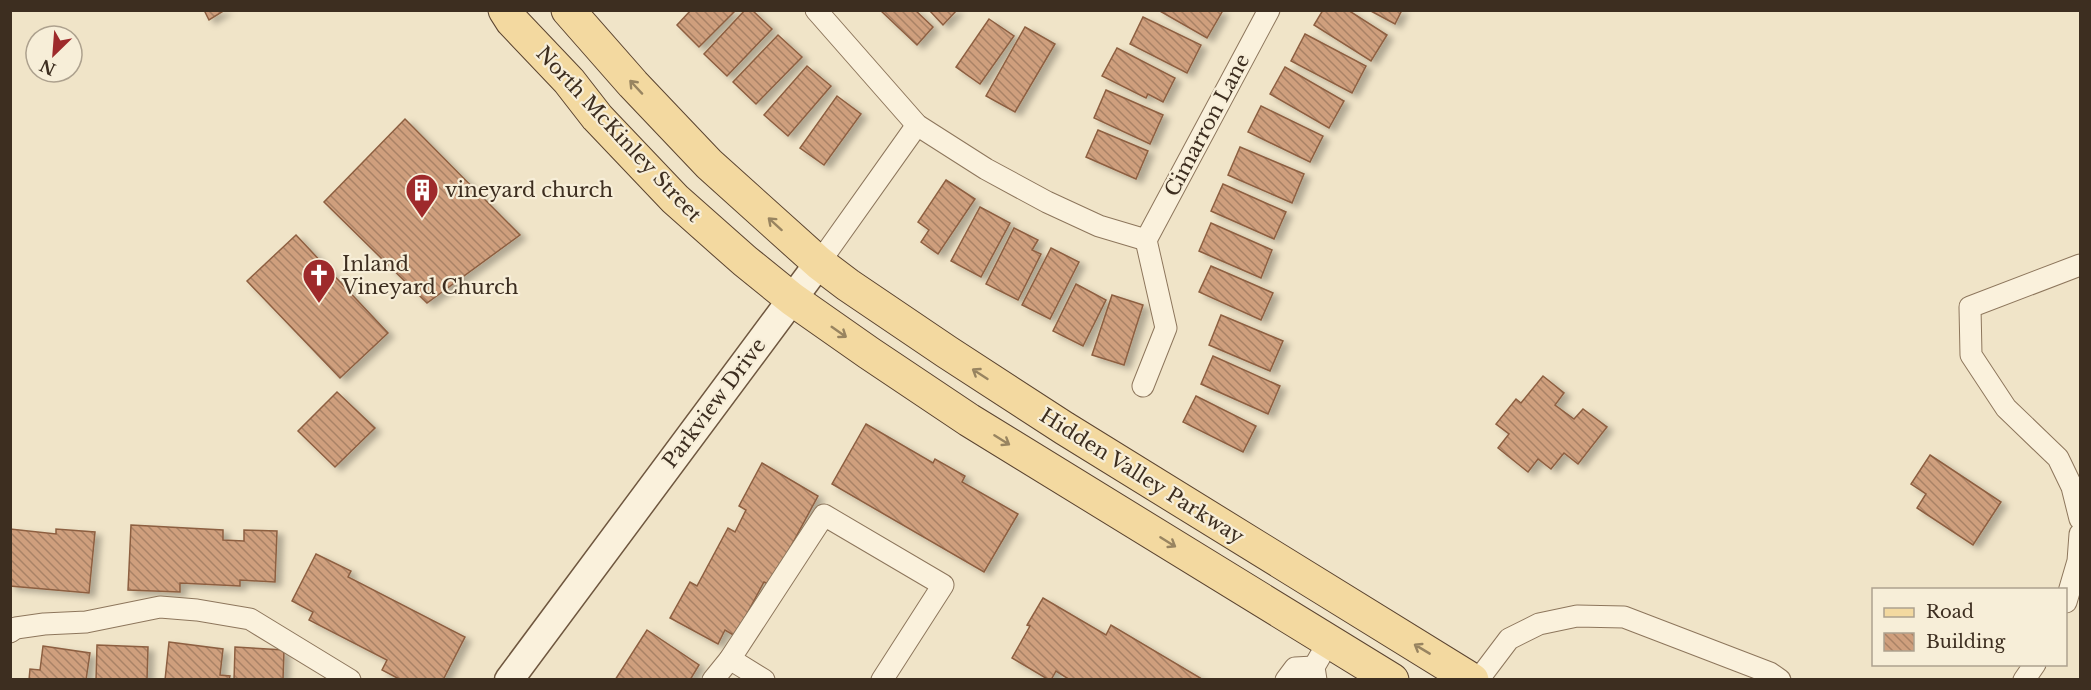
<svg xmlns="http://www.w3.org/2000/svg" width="2091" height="690" viewBox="0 0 2091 690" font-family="'Libre Baskerville',serif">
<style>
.building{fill:url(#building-back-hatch);stroke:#8d5f41;stroke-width:1.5;filter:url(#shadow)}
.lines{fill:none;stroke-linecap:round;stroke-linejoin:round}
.street-casing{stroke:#8d765c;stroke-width:23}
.secondary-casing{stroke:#6f573f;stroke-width:31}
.primary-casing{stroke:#5b4430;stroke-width:35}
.street{stroke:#faf1dc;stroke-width:21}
.secondary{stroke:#faf1dc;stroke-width:28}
.primary{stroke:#f3d9a0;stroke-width:33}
.oneway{stroke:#988460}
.labels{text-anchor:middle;stroke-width:4.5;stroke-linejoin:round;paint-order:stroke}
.street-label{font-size:20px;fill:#3d2e20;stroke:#f7eed8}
.poi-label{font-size:20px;fill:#3d2e20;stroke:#f7eed8;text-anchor:start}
</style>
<defs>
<pattern id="building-back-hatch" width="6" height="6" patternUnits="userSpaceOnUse" patternTransform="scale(1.5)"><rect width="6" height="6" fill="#cf9f7d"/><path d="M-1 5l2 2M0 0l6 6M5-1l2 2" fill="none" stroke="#a98266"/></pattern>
<filter id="shadow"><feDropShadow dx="6" dy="4" stdDeviation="3" flood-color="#0004"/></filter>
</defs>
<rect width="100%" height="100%" fill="#f0e4c8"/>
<g class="building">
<polygon points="204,10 225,10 209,20"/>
<polygon points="691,10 736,10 699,47 677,25"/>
<polygon points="745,10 752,10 772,29 727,76 704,54"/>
<polygon points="880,10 915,10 933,27 917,45"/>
<polygon points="929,10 957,10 943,25"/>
<polygon points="1158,10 1219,10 1222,12 1207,38"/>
<polygon points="1323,10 1348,10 1387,35 1371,61 1314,25"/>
<polygon points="1369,10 1402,10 1395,24"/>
<polygon points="1143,17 1201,45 1187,73 1130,44"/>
<polygon points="989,19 1014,36 980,84 956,67"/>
<polygon points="1025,27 1055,44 1015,112 986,96"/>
<polygon points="1305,34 1366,66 1352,93 1291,61"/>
<polygon points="778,35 802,57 756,104 733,82"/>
<polygon points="1117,48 1175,78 1163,102 1148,94 1146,98 1102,76"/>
<polygon points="807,66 831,86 788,136 764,115"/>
<polygon points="1285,67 1344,101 1329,128 1270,94"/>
<polygon points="1106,90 1163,115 1150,144 1094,118"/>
<polygon points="837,96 861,114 824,165 800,148"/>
<polygon points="1261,106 1323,136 1310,162 1248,132"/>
<polygon points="405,119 520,235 427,303 324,202"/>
<polygon points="1098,130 1148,151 1136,179 1086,157"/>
<polygon points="1240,147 1304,174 1292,203 1228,175"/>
<polygon points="946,180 975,199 938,254 921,242 929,230 918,222"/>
<polygon points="1223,184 1286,212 1274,239 1211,211"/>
<polygon points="980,207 1010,223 981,277 951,261"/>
<polygon points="1211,223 1272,250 1261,278 1199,251"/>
<polygon points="1014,228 1038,240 1032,250 1041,254 1018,300 986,284"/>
<polygon points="296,235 388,333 340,378 247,281"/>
<polygon points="1051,248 1079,262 1050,319 1022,305"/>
<polygon points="1211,266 1273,293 1261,320 1199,292"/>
<polygon points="1076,284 1106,300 1083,346 1053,331"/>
<polygon points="1112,295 1143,305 1124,365 1092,355"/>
<polygon points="1221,315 1283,341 1270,371 1209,345"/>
<polygon points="1213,356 1280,386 1268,414 1201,384"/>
<polygon points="1543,376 1564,393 1555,405 1574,419 1583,409 1607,427 1578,464 1564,453 1551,469 1538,459 1528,472 1498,448 1509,434 1496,424 1516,399 1521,403"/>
<polygon points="337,392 375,428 335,467 298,431"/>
<polygon points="1196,396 1256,426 1243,452 1183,422"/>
<polygon points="866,424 933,463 935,459 965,476 962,482 1018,514 984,572 832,484"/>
<polygon points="1930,455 2001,502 1973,545 1917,508 1926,494 1911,484"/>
<polygon points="762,463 818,496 770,585 764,582 735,636 725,630 718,644 670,618 690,582 697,586 728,528 735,532 746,510 739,506"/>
<polygon points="131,525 223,530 223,540 244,541 244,530 277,531 275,582 240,580 240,586 180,583 180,592 128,590"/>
<polygon points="10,529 56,534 56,529 95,532 89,593 10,586"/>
<polygon points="316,554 351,571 348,577 465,637 443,680 401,680 382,670 387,660 309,620 313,612 292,601"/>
<polygon points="1043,598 1106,635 1111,625 1202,679 1070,680 1056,671 1051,680 1049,680 1012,658 1030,626 1027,625"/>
<polygon points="647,630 699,665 690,680 615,680"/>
<polygon points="169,642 223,649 220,675 230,676 229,680 165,680"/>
<polygon points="97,645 148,647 147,680 96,680"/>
<polygon points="43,646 90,653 86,680 29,680 30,669 40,670"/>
<polygon points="235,647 284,650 283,680 234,680"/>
</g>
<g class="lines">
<defs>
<g id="street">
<polyline points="816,10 917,125 986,169 1047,202 1099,226 1146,240"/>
<polyline points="1146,240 1269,10"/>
<polyline points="819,263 917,125"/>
<polyline points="2080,265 1970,307 1971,355 2006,408 2058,458 2072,487 2080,519"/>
<polyline points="1143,386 1166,328 1146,240"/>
<polyline points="2066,602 2078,561 2080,534"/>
<polyline points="10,632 16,628 44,624 86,622 160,607 197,610 250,619 350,680"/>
<polyline points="730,659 764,680"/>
<polyline points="713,680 730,659 824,515 943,585 882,680"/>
<polyline points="1286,680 1295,668 1314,667"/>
<polyline points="1316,680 1314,667 1329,641"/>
<polyline points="1478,680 1509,639 1539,624 1577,616 1624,617 1770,673 1780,680"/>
<polyline points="2024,680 2035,664"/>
</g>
<polyline id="secondary" points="509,680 819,263"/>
<g id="primary">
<polyline points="505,10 512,21 569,81 597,117 675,199 745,261 792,299 869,353 969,420 1392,680"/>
<polyline points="568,10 633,84 709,164 819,263 848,285 947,352 1064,428 1472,680"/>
</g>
</defs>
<use href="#street" class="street-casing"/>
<use href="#secondary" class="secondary-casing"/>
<use href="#primary" class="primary-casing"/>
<use href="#street" class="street"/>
<use href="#secondary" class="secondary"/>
<use href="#primary" class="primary"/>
</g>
<defs><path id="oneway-shaft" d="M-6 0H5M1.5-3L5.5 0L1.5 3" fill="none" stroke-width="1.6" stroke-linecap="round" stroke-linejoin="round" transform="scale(1.5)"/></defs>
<g class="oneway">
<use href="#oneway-shaft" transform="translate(636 87) rotate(-133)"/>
<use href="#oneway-shaft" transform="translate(775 224) rotate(-138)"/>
<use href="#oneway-shaft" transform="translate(839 332) rotate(35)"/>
<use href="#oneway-shaft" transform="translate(980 374) rotate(-147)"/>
<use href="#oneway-shaft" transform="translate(1002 440) rotate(32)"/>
<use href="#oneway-shaft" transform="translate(1168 542) rotate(32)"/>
<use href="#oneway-shaft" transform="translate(1422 649) rotate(-149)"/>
</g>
<defs>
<symbol id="building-pin" viewBox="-11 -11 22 30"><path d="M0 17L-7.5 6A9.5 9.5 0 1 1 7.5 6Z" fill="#9e2a2b" stroke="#f7eed8"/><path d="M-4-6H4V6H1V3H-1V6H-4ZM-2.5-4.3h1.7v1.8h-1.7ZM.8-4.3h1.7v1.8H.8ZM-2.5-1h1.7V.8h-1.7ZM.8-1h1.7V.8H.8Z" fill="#fff"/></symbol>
<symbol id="church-pin" viewBox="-11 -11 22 30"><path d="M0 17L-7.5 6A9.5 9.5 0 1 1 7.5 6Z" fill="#9e2a2b" stroke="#f7eed8"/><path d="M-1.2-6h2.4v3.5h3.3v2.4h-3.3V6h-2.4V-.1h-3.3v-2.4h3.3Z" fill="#fff"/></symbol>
</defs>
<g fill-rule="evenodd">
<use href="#building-pin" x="403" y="171" width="38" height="52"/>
<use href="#church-pin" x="300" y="256" width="38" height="52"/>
</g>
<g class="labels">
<g class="street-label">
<text transform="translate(1207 125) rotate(-62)" y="7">Cimarron Lane</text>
<text transform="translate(619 134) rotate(47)" y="7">North McKinley Street</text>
<text transform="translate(714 403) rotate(-53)" y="7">Parkview Drive</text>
<text transform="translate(1142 476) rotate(32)" y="7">Hidden Valley Parkway</text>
</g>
<g class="poi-label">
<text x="445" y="197">vineyard church</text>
<text x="342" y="271">Inland<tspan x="342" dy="23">Vineyard Church</tspan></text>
</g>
</g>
<rect width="2091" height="690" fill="none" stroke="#3d2e20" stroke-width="24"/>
<rect x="1872" y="588" width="195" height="78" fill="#f7eed8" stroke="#ada18e" stroke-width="1.5"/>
<rect x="1884" y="608" width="30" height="9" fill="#f3d9a0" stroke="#ada18e" stroke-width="1.5"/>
<text x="1926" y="618" font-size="18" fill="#3d2e20">Road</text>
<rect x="1884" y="633" width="30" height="18" fill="url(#building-back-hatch)" stroke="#ada18e" stroke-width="1.5"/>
<text x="1926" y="648" font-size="18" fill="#3d2e20">Building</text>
<g transform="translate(54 54) rotate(205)"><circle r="28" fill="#f7eed8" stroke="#ada18e" stroke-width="1.5"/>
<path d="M0-4.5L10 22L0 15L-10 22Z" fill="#9e2a2b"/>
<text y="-9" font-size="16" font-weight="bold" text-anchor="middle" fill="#3d2e20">N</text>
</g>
</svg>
